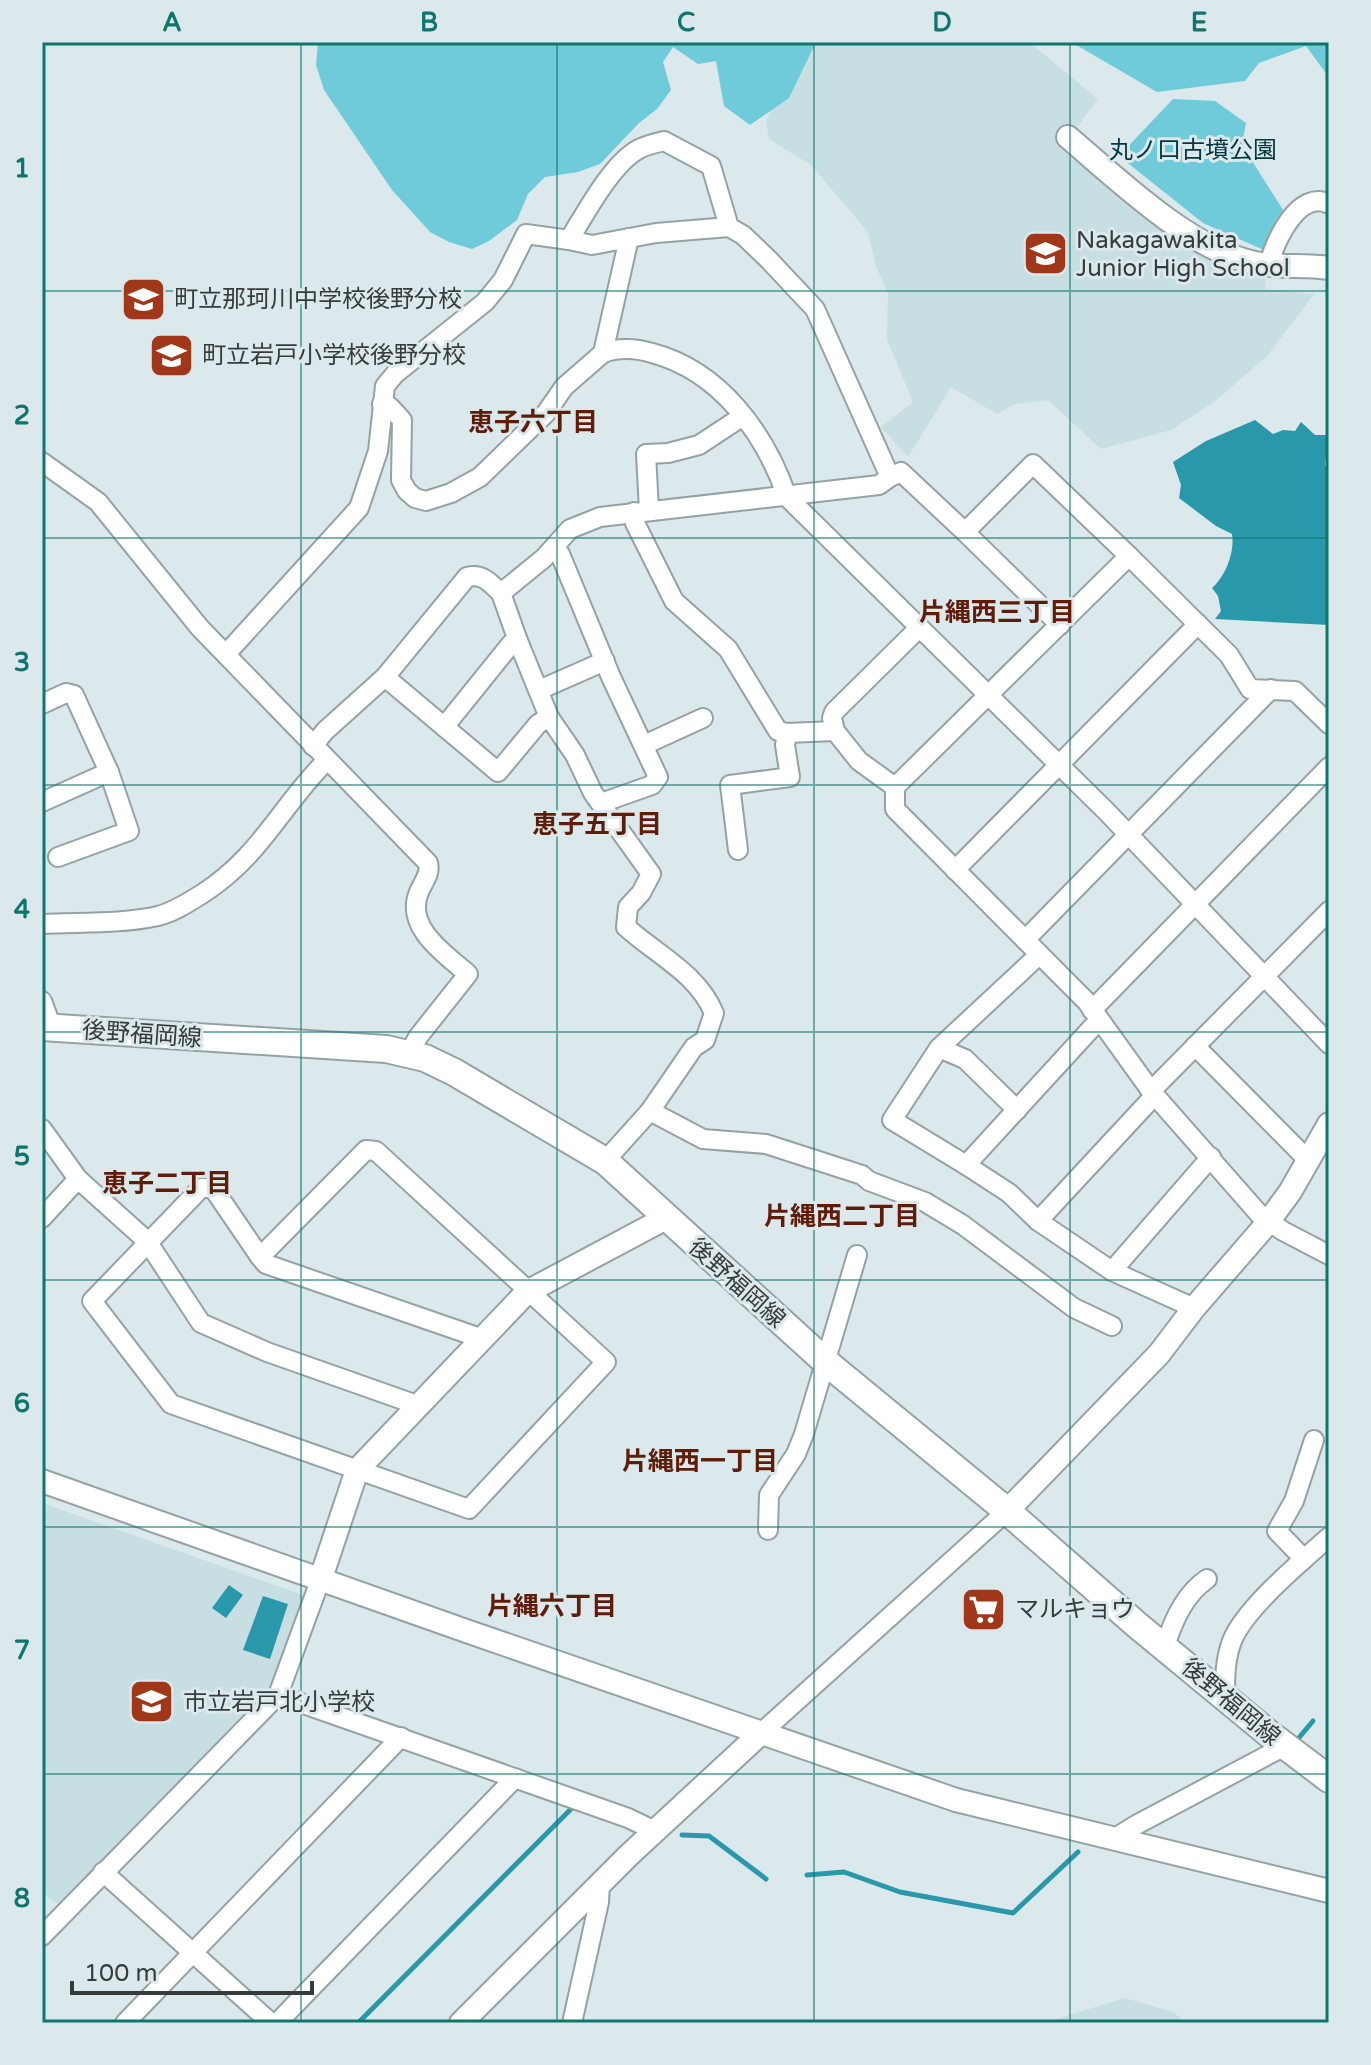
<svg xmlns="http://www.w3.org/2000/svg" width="1371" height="2065" viewBox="0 0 1371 2065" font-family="'Varela Round','Noto Sans JP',sans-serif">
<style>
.built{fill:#c7dee2}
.green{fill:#6fcada}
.water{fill:#2998aa}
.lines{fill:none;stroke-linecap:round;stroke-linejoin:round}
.stream{stroke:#2998aa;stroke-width:5}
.minor-casing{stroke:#95a2a4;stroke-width:22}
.tertiary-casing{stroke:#95a2a4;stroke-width:26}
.secondary-casing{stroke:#95a2a4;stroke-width:30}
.minor{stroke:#fff;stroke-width:18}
.tertiary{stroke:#fff;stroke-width:22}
.secondary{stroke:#fff;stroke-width:26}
.grid{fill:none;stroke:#0f766e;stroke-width:2;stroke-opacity:0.55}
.labels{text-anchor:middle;stroke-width:6;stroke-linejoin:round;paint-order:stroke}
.park-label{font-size:24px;fill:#04373e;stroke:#dbe9ec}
.poi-label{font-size:24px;fill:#363b3c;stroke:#dbe9ec;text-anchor:start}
.street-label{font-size:24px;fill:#363b3c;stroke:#dbe9ec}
.neighbourhood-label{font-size:26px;font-weight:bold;fill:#5f1d09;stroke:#dbe9ec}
.neatline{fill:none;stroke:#0f766e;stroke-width:3}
.grid-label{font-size:26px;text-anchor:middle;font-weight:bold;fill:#0f766e}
</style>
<rect width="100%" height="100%" fill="#dbe9ec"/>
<g class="built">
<polygon points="801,42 1029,42 1098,99 1066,142 1127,192 1266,269 1265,289 1314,294 1267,356 1214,402 1171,430 1101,449 1048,400 1015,404 997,414 951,387 908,457 881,427 913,402 887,339 888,293 877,269 868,232 811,165 769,139 766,121"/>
<polygon points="42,1503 303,1595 272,1690 58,1904 42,1893"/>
<polygon points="1125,1998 1173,2012 1186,2023 1043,2023"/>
</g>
<g class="green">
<polygon points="318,42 816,42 789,98 750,125 724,106 716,61 698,64 673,47 663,62 671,90 657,109 639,123 600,164 578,172 545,177 528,194 517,220 489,241 472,249 449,242 430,232 392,190 324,90 316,65"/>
<polygon points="1071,42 1329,42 1329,83 1325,72 1306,46 1259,63 1245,81 1157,92"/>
<polygon points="1173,99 1215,101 1246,123 1242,145 1285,213 1266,251 1203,223 1119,156"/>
</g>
<g class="water">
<path d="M1255,420l18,14 10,-4 12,1 6,-9 14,13h14l-4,30 4,7 -3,11 3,10v132l-114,-6 6,-8 -3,-15 -6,-8c14,-12 23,-37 20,-54l-16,-8 -37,-28 2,-13 -8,-23 33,-21z"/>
<polygon points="229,1585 243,1595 226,1618 212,1608"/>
<polygon points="263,1596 288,1604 270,1659 243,1650"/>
</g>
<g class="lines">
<g class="stream">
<polyline points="1297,1740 1313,1721"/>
<polyline points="682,1835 709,1836 766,1879"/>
<polyline points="807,1875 844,1872 900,1892 1013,1913 1078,1852"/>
<polyline points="358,2023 573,1807 576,1808"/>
</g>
<defs>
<g id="minor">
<polyline points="569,240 592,245 656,233 729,227"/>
<path d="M1269,265c5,-23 30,-77 60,-61"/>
<path d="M603,353c17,-6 32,-5 49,0 68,18 113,80 135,144l319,314 223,233"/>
<polyline points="382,404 390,407 402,420 401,480 407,491 415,498 426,501 451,493 480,477 546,413 564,387 603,353 629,238"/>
<path d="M42,462l56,40 102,126 228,235c3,11 -5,19 -9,29 -15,35 26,62 49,82l-50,63 -9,17"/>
<polyline points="890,477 901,472 965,532"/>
<polyline points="649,510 646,454 668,453 699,445 743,416"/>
<polyline points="634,512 635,523 674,601 728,649 778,731 787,733 835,731 859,761 895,787"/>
<polyline points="554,547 560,554 611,677 658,777 652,785 601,803"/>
<polyline points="1129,556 1229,655 1250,689 1295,691 1329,724"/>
<path d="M501,593l17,48 31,76 26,38 18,38 58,81 -10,19 -13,14 -2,20c31,28 71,46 88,86l-9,27 -11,7 -44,64 -45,50"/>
<polyline points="1060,625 965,532 1033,464 1129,556 895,787 895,809 1087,1002 1151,1091 1260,1215 1283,1231 1329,1255"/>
<path d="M226,654l133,-146 19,-57 7,-65 10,-12 90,-72 18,-22 23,-46 43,6c16,-26 43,-77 70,-91 7,-4 17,-6 25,-8l47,25 18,61 14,8 26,25 46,49 75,168 -11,8 -279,32 -30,12 -26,29 -43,35c-11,-10 -18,-20 -34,-16l-82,100 -60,54 -12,15"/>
<polyline points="385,677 498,772 538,724 549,717"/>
<polyline points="539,690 605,661"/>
<polyline points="42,704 66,693 74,695 109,772 129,831 58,857"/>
<polyline points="444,727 511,644 518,641"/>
<polyline points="835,731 832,718 834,712 919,628"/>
<polyline points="644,745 703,718"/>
<polyline points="42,802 109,772"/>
<polyline points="738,850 730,785 790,777 785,745 787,733"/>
<polyline points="955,870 1198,624"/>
<path d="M42,924c37,-2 81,0 116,-8 16,-4 31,-14 44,-22 59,-38 78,-87 125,-134"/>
<polyline points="1025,940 1271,689"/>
<polyline points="42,1001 52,1028"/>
<polyline points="1092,1010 1329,767"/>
<polyline points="1099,1020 966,1165 1009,1193 1038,1221 1112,1271 1194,1308"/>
<polyline points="1195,1046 1308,1160"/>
<polyline points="939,1048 1039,955"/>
<polyline points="1151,1091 1329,911"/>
<polyline points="650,1111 703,1139 766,1144 862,1175 869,1181 925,1202 963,1225 1074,1308 1112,1326"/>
<polyline points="42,1129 78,1179 42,1218"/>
<polygon points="366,1150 376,1151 606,1362 469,1509 171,1404 92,1301 201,1188 213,1188 260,1257"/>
<polyline points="966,1165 892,1120 939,1048 965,1059 1017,1110"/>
<polyline points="78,1179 147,1241 201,1323 267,1352 420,1406"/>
<polyline points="1038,1221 1155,1095"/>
<polyline points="260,1257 266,1264 483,1339"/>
<polyline points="1112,1271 1211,1157"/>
<polyline points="768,1530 769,1495 796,1454 804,1434 857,1255"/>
<polyline points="1304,1559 1277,1531 1294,1501 1314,1440"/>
<path d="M1165,1647c7,-24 20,-53 42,-68"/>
<polyline points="278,1695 628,1818 655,1831"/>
<path d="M1225,1696c0,-19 0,-37 7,-55 13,-33 70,-80 97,-104"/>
<polyline points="761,1733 1007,1511"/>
<polyline points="1115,1838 1136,1825 1283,1747"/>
<polyline points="103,1872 271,2023"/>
<polyline points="42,1936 278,1695 321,1578"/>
<polyline points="125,2023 401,1737"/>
<polyline points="277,2023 515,1778"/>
<polyline points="572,2023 599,1902 600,1884"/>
</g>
<g id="tertiary">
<path d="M1068,137c50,43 123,113 187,126 25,5 50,1 74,5"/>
<polyline points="42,1481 472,1633 956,1800 1329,1891"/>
<polyline points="1007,1511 1159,1354 1194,1308 1265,1226 1290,1192 1329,1124"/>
<polyline points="321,1578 357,1470 527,1292 666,1218"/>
<polyline points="461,2023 629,1855 761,1733"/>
</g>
<polyline id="secondary" points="42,1027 386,1049 425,1058 454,1072 605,1161 827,1363 1007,1511 1137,1625 1268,1733 1329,1779"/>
</defs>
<use href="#minor" class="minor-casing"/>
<use href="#tertiary" class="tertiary-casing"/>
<use href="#secondary" class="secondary-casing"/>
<use href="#minor" class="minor"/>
<use href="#tertiary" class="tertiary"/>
<use href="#secondary" class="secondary"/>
</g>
<path class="grid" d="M301,42v1981M557,42v1981M814,42v1981M1070,42v1981M42,291h1287M42,538h1287M42,785h1287M42,1032h1287M42,1280h1287M42,1527h1287M42,1774h1287"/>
<defs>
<symbol id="school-square" viewBox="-11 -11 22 22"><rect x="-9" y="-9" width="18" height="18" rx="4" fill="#9f3718" stroke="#dbe9ec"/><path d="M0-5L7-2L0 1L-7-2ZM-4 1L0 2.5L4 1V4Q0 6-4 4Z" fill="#fff"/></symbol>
<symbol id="supermarket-square" viewBox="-11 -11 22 22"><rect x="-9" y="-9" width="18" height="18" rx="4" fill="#9f3718" stroke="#dbe9ec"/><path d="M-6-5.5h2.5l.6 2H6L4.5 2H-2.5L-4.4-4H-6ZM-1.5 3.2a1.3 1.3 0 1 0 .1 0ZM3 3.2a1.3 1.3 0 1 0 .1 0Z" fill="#fff"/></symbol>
</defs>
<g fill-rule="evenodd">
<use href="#school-square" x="1020" y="228" width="51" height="51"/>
<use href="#school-square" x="118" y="274" width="51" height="51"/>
<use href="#school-square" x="146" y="330" width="51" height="51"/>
<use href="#supermarket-square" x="958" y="1584" width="51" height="51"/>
<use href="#school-square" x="126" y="1676" width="51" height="51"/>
</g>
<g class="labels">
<g class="park-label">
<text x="1193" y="158">丸ノ口古墳公園</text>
</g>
<g class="poi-label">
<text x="1076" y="248">Nakagawakita<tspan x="1076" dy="28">Junior High School</tspan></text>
<text x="174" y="307">町立那珂川中学校後野分校</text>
<text x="202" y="363">町立岩戸小学校後野分校</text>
<text x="1015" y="1617">マルキョウ</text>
<text x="183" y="1710">市立岩戸北小学校</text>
</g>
<g class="street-label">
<text transform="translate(142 1034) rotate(4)" y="8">後野福岡線</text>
<text transform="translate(737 1283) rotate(42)" y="8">後野福岡線</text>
<text transform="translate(1231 1702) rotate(40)" y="8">後野福岡線</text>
</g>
<g class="neighbourhood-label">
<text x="533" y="431">恵子六丁目</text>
<text x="997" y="621">片縄西三丁目</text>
<text x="597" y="833">恵子五丁目</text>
<text x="167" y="1192">恵子二丁目</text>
<text x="842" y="1225">片縄西二丁目</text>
<text x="700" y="1470">片縄西一丁目</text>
<text x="552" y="1615">片縄六丁目</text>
</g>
</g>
<rect width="1371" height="2065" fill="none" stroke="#dbe9ec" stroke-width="88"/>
<path d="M72 1981v12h240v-12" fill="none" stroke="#363b3c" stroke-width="4"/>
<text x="84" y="1981" font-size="24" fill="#363b3c" stroke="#dbe9ec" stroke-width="6" paint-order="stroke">100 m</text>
<rect x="44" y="44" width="1283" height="1977" class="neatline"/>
<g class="grid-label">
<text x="172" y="31">A</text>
<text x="429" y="31">B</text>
<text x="686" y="31">C</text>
<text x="942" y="31">D</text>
<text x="1199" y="31">E</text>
<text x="22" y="177">1</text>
<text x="22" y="424">2</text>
<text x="22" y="671">3</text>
<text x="22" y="918">4</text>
<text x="22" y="1165">5</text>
<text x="22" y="1412">6</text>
<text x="22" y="1659">7</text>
<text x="22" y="1907">8</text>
</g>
</svg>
